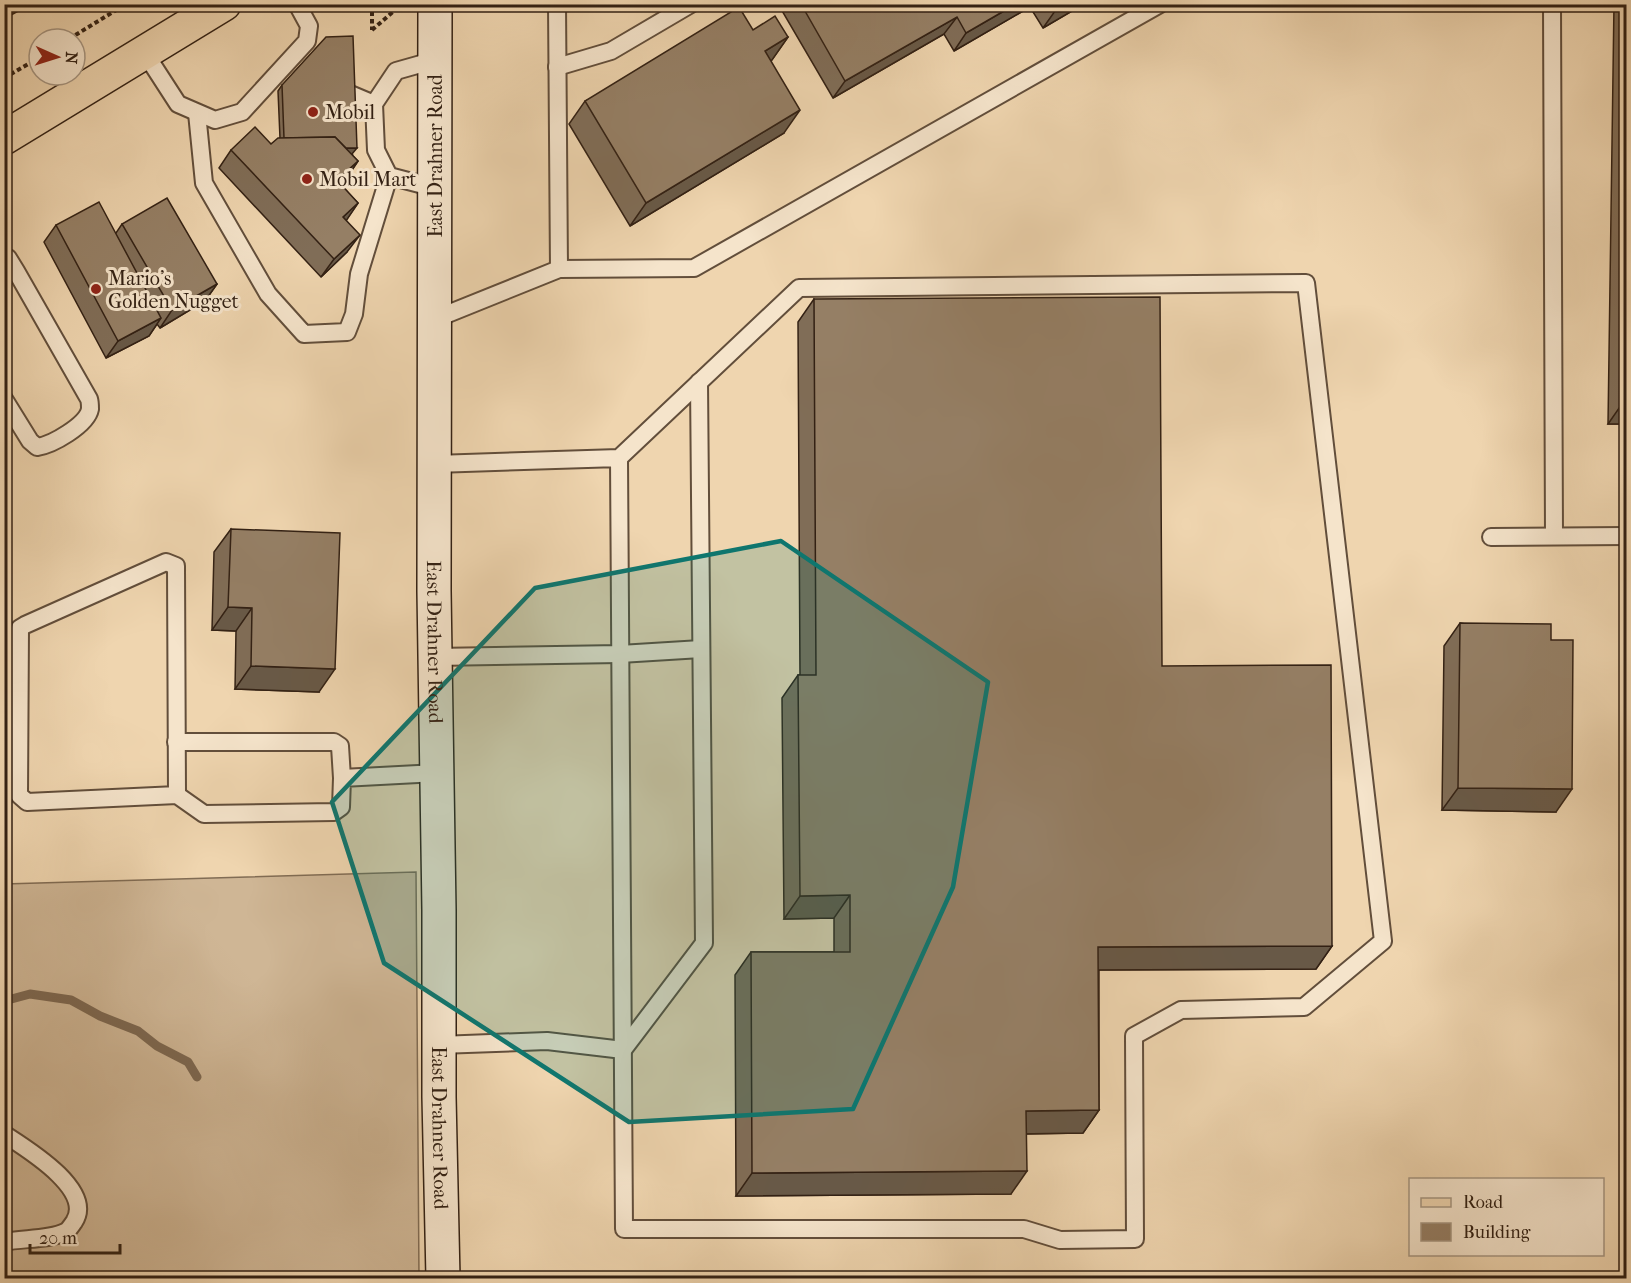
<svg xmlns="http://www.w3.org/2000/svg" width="1631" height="1283" viewBox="0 0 1631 1283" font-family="'IM FELL French Canon',serif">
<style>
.grass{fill:#cfb695;stroke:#816c54;stroke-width:1.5}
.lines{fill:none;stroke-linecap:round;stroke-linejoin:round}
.stream{stroke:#7d6851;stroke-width:9}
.lane-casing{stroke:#624e3b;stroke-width:20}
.secondary-casing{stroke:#332114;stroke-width:36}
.primary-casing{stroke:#332114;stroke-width:36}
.path{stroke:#332114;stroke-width:4;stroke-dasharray:4.5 3;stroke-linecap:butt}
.lane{stroke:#f5e4cb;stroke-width:16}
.secondary{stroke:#f5e4cb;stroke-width:33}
.primary{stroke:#efd5af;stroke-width:33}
.wall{fill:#806d57;stroke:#332114;stroke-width:1.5}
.shaded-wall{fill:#685947;stroke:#332114;stroke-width:1.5}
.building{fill:#957f65;stroke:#332114;stroke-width:1.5}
.marked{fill:#0f766e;fill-opacity:0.2;stroke:#0f766e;stroke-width:4.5;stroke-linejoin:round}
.poi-dot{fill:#8f2418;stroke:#f5e4cb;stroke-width:2}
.labels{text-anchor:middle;stroke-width:6;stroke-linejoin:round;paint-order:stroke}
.poi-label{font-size:20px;fill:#332114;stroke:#f5e4cb;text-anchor:start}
.street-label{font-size:20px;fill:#332114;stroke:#f5e4cb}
</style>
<rect width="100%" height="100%" fill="#efd5af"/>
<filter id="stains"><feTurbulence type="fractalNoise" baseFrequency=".00333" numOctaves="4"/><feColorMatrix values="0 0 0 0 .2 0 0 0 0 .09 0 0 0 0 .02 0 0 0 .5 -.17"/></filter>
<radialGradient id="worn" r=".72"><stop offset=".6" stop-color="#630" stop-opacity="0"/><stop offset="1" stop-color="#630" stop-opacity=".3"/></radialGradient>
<polygon class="grass" points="416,872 419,1278 5,1278 4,884"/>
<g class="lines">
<polyline class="stream" points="4,1001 30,994 71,1000 100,1016 138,1031 157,1046 188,1062 197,1077"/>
<defs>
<g id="lane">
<polyline points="557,4 559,269"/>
<polyline points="1552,4 1554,536"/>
<polyline points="145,53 178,104 215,120 242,112 307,41 309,26 297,4"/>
<polyline points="557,67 611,51 691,4"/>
<polyline points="336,88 374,104"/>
<polyline points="197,113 204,183 268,294 304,334 347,332 354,314 359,274 389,176"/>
<polyline points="435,188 389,176 376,150 374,104 396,71 435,60"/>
<path d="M4,258h4l8,13 73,128c1,3 1,7 1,10 -3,16 -38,36 -53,38l-7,-6 -26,-42"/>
<polyline points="435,319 559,269 694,268 1160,4"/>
<polyline points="435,464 619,458 799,288 1306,283 1383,941 1304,1007 1181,1010 1134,1036 1135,1239 1060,1240 1024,1229 624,1229 619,458"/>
<polyline points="1491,537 1626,536"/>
<polyline points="435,657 620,654 701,649"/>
<polyline points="176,742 334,742 340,746 342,778"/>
<polyline points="177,795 176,566 166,562 25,625 20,628 19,795 27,802 177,795 204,814 334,812 341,807 342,778 437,773"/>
<polyline points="439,1045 547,1041 623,1050 704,943 699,382"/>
<path d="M4,1134c23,15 91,56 70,88 -3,4 -5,8 -9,10 -16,8 -43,6 -61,10"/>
</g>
<g id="secondary">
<path id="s1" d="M435,4l-1,587 5,319v187l4,181"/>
</g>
<polyline id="primary" points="4,138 224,4"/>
</defs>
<use href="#lane" class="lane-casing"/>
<use href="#secondary" class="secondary-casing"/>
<use href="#primary" class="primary-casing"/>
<g class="path">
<polyline points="372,4 372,30"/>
<polyline points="372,30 402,4"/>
<polyline points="69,39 126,4"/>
<polyline points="4,78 39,58"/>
</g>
<use href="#lane" class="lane"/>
<use href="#secondary" class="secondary"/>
<use href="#primary" class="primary"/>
</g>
<g class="wall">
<polygon points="785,4 1084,4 1043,28 1030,7 954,51 944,34 833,98 781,9"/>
<polygon points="1614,4 1626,4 1626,424 1608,424"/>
<polygon points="753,30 788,37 771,61 784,133 630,226 569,124 585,101"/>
<polygon points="282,85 352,154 351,154 358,161 346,179 340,184 358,203 346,220 347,252 321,277 219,168 231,150 271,144 280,138 278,91"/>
<polygon points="122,224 217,284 205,301 160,328 157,324 149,336 106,358 44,242 56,225 116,233"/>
<polygon points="814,299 1162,666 1332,946 1316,969 1099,970 1099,1110 1083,1133 1026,1134 1011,1194 736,1196 735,975 751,952 834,952 834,918 784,919 782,698 798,675 800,675 798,322"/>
<polygon points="231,529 319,692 235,689 236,631 212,630 214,552"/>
<polygon points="1460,623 1551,640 1556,812 1442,810 1444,646"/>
</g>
<g class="shaded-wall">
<polygon points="12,4 31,4 4,19 4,8"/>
<polygon points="1016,4 1032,4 1030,7 954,51 966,33"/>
<polygon points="1066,4 1084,4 1043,28 1055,11"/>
<polygon points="957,17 944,34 833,98 845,81"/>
<polygon points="788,37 772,60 749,74 765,51"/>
<polygon points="800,110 784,133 630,226 646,203"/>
<polygon points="357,148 352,154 280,155 284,149"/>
<polygon points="358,161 346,179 325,198 337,180"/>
<polygon points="358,203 346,221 343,217"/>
<polygon points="360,235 347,252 321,277 334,259"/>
<polygon points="217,284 205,301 160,328 172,310"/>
<polygon points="161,318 149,336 106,358 118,341"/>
<polygon points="1624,401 1626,401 1626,424 1608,424"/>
<polygon points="228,607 252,608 236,631 212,630"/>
<polygon points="251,666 335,669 319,692 235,689"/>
<polygon points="1458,788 1572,789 1556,812 1442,810"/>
<polygon points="850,895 834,918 784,919 800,896"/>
<polygon points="1332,946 1316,969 1082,970 1098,947"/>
<polygon points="1099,1110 1083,1133 1010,1134 1026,1111"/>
<polygon points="1027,1171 1011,1194 736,1196 752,1173"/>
</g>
<g class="building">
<polygon points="4,4 12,4 4,8"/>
<polygon points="801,4 1016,4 966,33 957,17 845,81"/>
<polygon points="1051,4 1066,4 1055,11"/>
<polygon points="739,7 753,30 775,16 788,37 765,51 800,110 646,203 585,101"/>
<polygon points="353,36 357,148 346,148 335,137 284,138 282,85 326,37"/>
<polygon points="255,127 271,144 278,138 335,137 358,161 337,180 358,203 343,217 360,235 334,259 231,150"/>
<polygon points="167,198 217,284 172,310 122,224"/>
<polygon points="99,202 161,318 118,341 56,225"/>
<polygon points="1626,224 1626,401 1624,401"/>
<polygon points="1160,297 1162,666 1331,665 1332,946 1098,947 1099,1110 1026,1111 1027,1171 752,1173 751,952 850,952 850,895 800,896 798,675 816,675 814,299"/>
<polygon points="231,529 340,533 335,669 251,666 252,608 228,607"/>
<polygon points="1460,623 1551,624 1551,640 1573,640 1572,789 1458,788"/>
</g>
<path class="marked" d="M781,541l207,141 -35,205 -100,222 -224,13 -245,-159 -52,-161 203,-214z"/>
<g class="poi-dot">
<circle cx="313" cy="112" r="6"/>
<circle cx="307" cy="179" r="6"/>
<circle cx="96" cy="289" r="6"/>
</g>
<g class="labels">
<g class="poi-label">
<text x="325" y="119">Mobil</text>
<text x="319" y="186">Mobil Mart</text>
<text x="108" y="285">Mario's<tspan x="108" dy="23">Golden Nugget</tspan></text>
</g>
<g class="street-label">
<text transform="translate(435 156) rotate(-90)" y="7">East Drahner Road</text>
<text dy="7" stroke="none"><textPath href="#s1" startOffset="638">East Drahner Road</textPath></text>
<text dy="7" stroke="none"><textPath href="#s1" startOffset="1124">East Drahner Road</textPath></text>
</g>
</g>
<rect width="1631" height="1283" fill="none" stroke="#efd5af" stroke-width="24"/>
<rect x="6" y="6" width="1619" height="1271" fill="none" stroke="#332114" stroke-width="3"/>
<rect x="12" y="12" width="1607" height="1259" fill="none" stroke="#332114" stroke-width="1.5"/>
<rect x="1409" y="1178" width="195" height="78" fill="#f5e4cb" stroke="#a79682" stroke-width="1.5"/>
<rect x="1421" y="1198" width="30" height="9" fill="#efd5af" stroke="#a79682" stroke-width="1.5"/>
<text x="1463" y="1208" font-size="18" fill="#332114">Road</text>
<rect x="1421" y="1223" width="30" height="18" fill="#957f65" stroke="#a79682" stroke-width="1.5"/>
<text x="1463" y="1238" font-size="18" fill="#332114">Building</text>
<g transform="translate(57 57) rotate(93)"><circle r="28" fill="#f5e4cb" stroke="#a79682" stroke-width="1.5"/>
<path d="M0-4.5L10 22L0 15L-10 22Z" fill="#8f2418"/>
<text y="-9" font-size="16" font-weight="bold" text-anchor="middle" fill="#332114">N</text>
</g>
<path d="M30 1244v9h90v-9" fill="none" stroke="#332114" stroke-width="3"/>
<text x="39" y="1244" font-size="18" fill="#332114" stroke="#f5e4cb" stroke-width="4.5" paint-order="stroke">20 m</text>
<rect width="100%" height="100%" filter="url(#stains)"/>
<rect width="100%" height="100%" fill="url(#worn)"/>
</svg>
